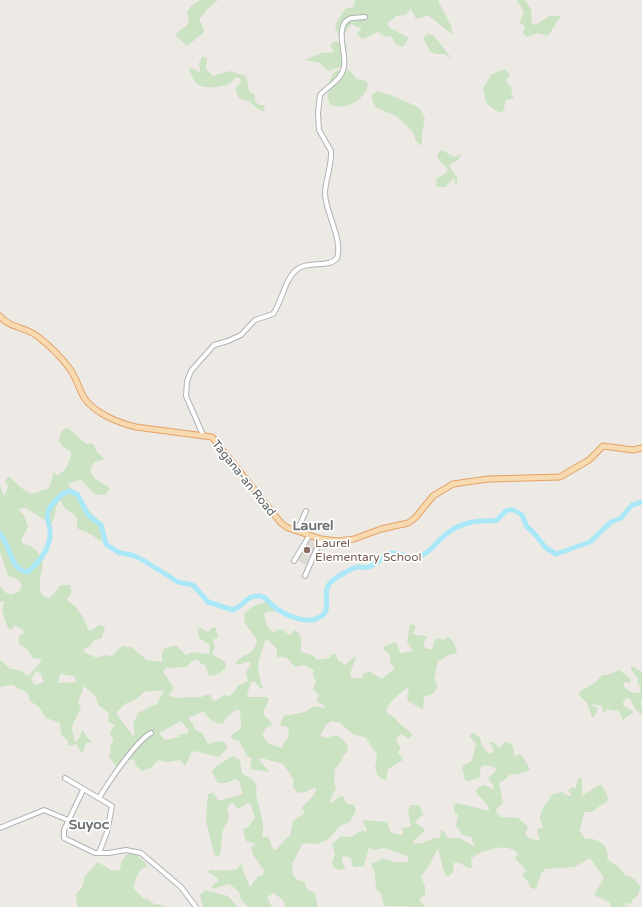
<svg xmlns="http://www.w3.org/2000/svg" width="642" height="907" viewBox="0 0 642 907" font-family="'Varela Round',sans-serif">
<style>
.education{fill:#ddd9d3}
.green{fill:#cbe3c3;fill-rule:evenodd}
.lines{fill:none;stroke-linecap:round;stroke-linejoin:round}
.river{stroke:#abe8f7;stroke-width:5}
.minor-casing{stroke:#b0b3b6;stroke-width:6}
.major-casing{stroke:#e4a267;stroke-width:7}
.minor{stroke:#fff;stroke-width:4}
.major{stroke:#f7dab0;stroke-width:5}
.education-dot{fill:#8d6e63;stroke:#fff;stroke-width:1.5}
.labels{text-anchor:middle;stroke-width:3.5;stroke-linejoin:round;paint-order:stroke}
.street-label{font-size:12px;fill:#5c6164;stroke:#fff}
.education-label{font-size:12px;fill:#785e54;stroke:#fff;text-anchor:start}
.quarter-label{font-size:14px;font-weight:bold;fill:#6e7376;stroke:#fff}
</style>
<rect width="100%" height="100%" fill="#ede9e5"/>
<polygon class="education" points="309,536 318,541 306,565 297,560"/>
<g class="green">
<path d="M200,0h18l-10,8 -9,12 5,9 -1,4 -16,13 -10,-9 -1,-4c11,-7 15,-8 11,-21l4,-6z"/>
<polygon points="355,0 439,0 439,3 451,25 453,35 429,16 426,16 416,19 411,9 405,15 396,16 387,24 390,28 409,38 403,47 396,44 392,37 384,36 378,32 362,39 357,33 362,29 351,24 343,36 340,36 335,28 336,23 346,8 354,7"/>
<polygon points="517,0 525,0 531,9 532,24 535,25 549,16 561,16 548,36 538,33 528,37 525,36 523,33 525,26 519,23 524,13"/>
<polygon points="428,33 434,36 452,59 445,54 435,54 430,51 423,38"/>
<polygon points="335,41 344,43 347,46 344,56 345,65 328,71 320,63 305,60 322,53 334,52 330,45"/>
<path d="M202,57l5,1 -1,11 7,7 17,-5 16,5 3,15 6,4v6l4,4h6l-1,6 -4,-1 -11,-8 -10,-4 -4,-9 6,-7 -1,-4h-5c-5,8 -11,8 -19,9 -17,1 -20,-1 -27,-17l2,-2 9,4 -1,-9z"/>
<path d="M348,69l9,10 9,2 2,4c-4,15 -22,26 -37,20 -7,-9 -3,-30 7,-35l3,3 -3,10h1z"/>
<polygon points="505,69 510,75 506,81 512,88 511,93 514,98 506,100 504,106 505,110 499,113 486,103 483,88 492,74"/>
<polygon points="377,91 390,95 416,106 420,109 425,119 422,133 422,146 416,141 413,132 396,116 375,107 371,96"/>
<path d="M442,150l12,7 7,-3 -3,6 -9,5c4,7 11,12 7,22l-2,-9 -9,9h-7l-2,-1 1,-8 8,-4 3,-5 -7,-6 -4,-6 2,-6z"/>
<path d="M68,428l18,16 7,-1 3,8 9,8 -11,3 -4,8 4,8 16,10 -5,7 -11,-1 -13,-15 -13,5c2,5 6,6 10,9 4,4 7,11 10,16 6,9 25,20 14,32 -5,-1 -7,-5 -12,-7 -5,-3 -9,-3 -13,-6 0,-4 1,-8 -1,-11 -4,-7 -12,-4 -15,-17 -8,6 -4,17 -10,24l-25,-16 -8,1 7,8 3,10 -7,13 2,4c9,1 14,7 20,14 1,12 -12,39 7,40l11,-13h9l2,7 -5,8c11,7 17,18 21,29l3,2 8,-6 6,2 -3,11 -8,2 -3,5 -7,4v3l13,6 7,-3 8,1 5,-6 6,-4 8,1 16,13 15,2v-9l2,-4 12,-4 10,10 6,-3 15,2h2l1,-9 -11,-7 -1,-9 3,-1 7,4 4,-5 4,1 2,9 -5,3 2,8 -3,6 13,8 1,6 -8,6 -9,2 -4,-11 -5,-2 -2,-3h-4l-8,7 -20,1 -3,4 11,16 -5,7c8,6 13,2 22,2 4,0 6,1 10,0 4,-1 5,-3 10,-2l1,5 4,1 8,-6 6,1 9,-11 9,-4 -2,-9 5,-8 -2,-3 -11,4 -3,-2c8,-10 15,-6 22,-20 -1,-7 -7,-12 -11,-18 -9,-16 14,-22 25,-24l4,3 -1,7 -8,1 -2,3 3,11 6,7 7,-4 10,6 4,-5h2l5,7v15l12,3 4,5 12,-2 4,-4h3l2,6 7,5 10,-9c2,8 -7,13 -4,22h11l1,-4 6,-3 13,8 13,-11 -5,-6v-7l-6,-5 -1,-3 12,-5 2,2 3,9 13,-2 -6,-9 3,-18 6,2 -3,7 2,2 12,1 -4,10 4,3h5l2,-8 4,-3 5,2 6,-3 5,6 3,9 -2,2h-4l-13,7 -4,18 4,7 -5,8 -9,3 -1,13 -15,-9 -1,-5 2,-6 -2,-2c-6,4 -21,17 -21,24 9,5 9,7 15,13 4,5 10,4 11,11l-4,3 -6,-5 -3,1 -3,6 5,7 -3,4 5,8 -15,9 -2,12 -8,-5 -3,-8 2,-13 -11,-17 -13,-4 -13,-11 -8,-2 -6,4 -6,11 6,2 10,-3c7,4 14,9 11,17 -6,4 -5,12 -12,16l-1,13 2,7 -6,13 2,2 7,-6 9,-1 -4,1c0,7 5,7 10,8l2,6 -7,12c-19,1 -12,26 -46,20l-11,21 1,12 5,4 6,2 3,7 8,4 3,14h-33l-1,-6 -10,-8 -7,4 5,10h-24l-7,-8 -2,-7 -7,-6 -4,-2 -14,5 -3,-2 7,-6v-3l-10,-6 2,-2c5,0 22,2 27,-1 2,-2 3,-4 5,-5 1,8 5,15 8,23l8,-11 5,-1 1,-5 -11,-15 -2,-8 5,-3 -10,-3 -3,-12 6,-3 6,-8 -4,-14 -3,-1 -8,5h-3l-4,-5 -3,1 -3,5c6,14 -5,15 -5,27 -1,6 0,12 -2,19l-3,2 -3,-4 -8,-32 2,-27 5,-1 5,7h4l21,-6 -4,-13 -4,-2 -8,4h-9l-6,-11 4,-6 17,-10 7,4 2,13c4,4 10,5 13,9 3,6 0,10 2,16 2,11 9,28 5,39h6l5,12 3,1 9,-11 5,-3 3,-15 12,-8 -3,-5c5,-8 13,-10 14,-20 -6,0 -11,7 -19,4l-4,-5 1,-7 -11,-16 -22,-6 -2,1 10,13 -18,-3 -1,-4 2,-6 -4,-2 -9,-16 -6,-2 -3,-3 11,-8 -1,-18h-4l-9,7 -4,7c-8,0 -15,-5 -19,-13l-16,7 5,6 2,6 7,3 6,11 10,-3 6,1 3,4 -1,4 -8,7 -23,-6 -4,2 -6,14 -4,-7 -14,2 -9,-2 -6,7 -10,4 -6,-5 -2,-6 -3,-1 -13,11 -10,-15 3,-2 -1,-8 3,-2v-4l-3,-6 5,-8 -7,-4 1,-8 -11,-8 -2,-8 -12,-11 -6,16 3,5 -10,22 3,6v7l5,-3 3,-9 9,12 -5,1 -2,8 -3,1 -5,-8 -8,2v-5l-7,-7 -1,-11 -14,-5 -7,-11 -9,-6 -2,-8 -16,-8 -12,2v-27l10,9 10,1 8,6 14,-15 -2,-2 -7,-1 -6,-9 -8,-5v-8l6,-4 -10,-7 -4,5 -3,-2 -6,-17 2,-10 -4,1v-17l5,7 6,3 7,-3 4,-6 -3,-6 -11,-5 -8,-23v-64l1,-2 2,9h2l3,-9 -3,-6 4,-3 15,13 8,4 17,-6 5,-16 3,3c8,-1 14,-16 14,-23l-9,-6 -3,-5 2,-9 3,-3zM268,640l9,9v9c13,-4 10,4 19,9l9,-2 9,6 -1,4 3,6 -3,9 6,5 -3,6 9,5 -1,2 -10,-2 -9,6 -21,4 -4,8 1,2 8,1 -1,10 -7,11 -13,-5 -6,-8 4,-7 6,-3 -1,-3 -7,-7v-5l5,-10 -1,-3h-20l-1,-2 4,-13h4l5,6h3c-8,-24 -5,-24 2,-47zM36,671l4,2 4,9 -9,3 -4,-6zM60,674l14,2 2,6 -18,1zM164,690l-7,14c-7,2 -12,6 -19,9l-5,11 2,11 -2,1 -16,-21v-3l8,-8 13,-6 6,-6zM181,721l8,10 -2,3h-6l-2,3 -14,3 -6,-7z"/>
<path d="M631,667h3l8,5v29l-2,3 2,2v9l-6,-5 -6,-11 -3,-1 -4,4 1,4 10,6 -11,8 -4,-9 -2,-1 -4,1 -6,-2 -4,5 -1,-8 -10,-2v1l6,3 -4,10 -2,-1 -5,-14 -8,-8 1,-4 15,-8 7,-8h6l11,-5 11,8 1,3 -2,2 -4,-1 -2,3c3,6 10,8 16,8l2,-4 -4,-8 1,-3 -7,-8z"/>
<path d="M473,733l7,4c1,8 4,14 11,17l3,-4 -4,-6 1,-2 4,1 4,5 6,-6 5,1 4,6v7l7,-2 9,15c-5,4 -13,6 -20,5l-7,7 -4,1 4,21 -7,6 1,4 4,4 17,1 10,9 -3,8 6,4 9,2 -3,-11 6,-3 -3,-9 2,-8 11,-16 9,-2 7,4 3,-1 -4,-4 4,-4 4,1 1,-8 3,-3 2,2v17l17,-11h3l7,15 -18,12h-7l-4,19 5,8c9,-1 19,2 22,12 2,4 -1,6 1,9l10,6 7,9 10,4 5,7v3l-3,7 -5,4v4l-7,-1v2l5,2h-19l-2,-5 -15,-7 10,-17 -14,-20 -16,9 -29,2 -4,5 -5,15 -5,-1 -4,-8 -5,-4 4,-6 -11,-12 3,-4c-10,-13 -36,-4 -46,4 -2,2 0,6 0,9l-2,2 -12,-7 -4,1 -1,9 -5,5 -4,-5 -6,-24 -11,21 -6,7 4,11v7l-6,5 6,8 -39,-1 -2,-1 -3,-12 -5,-4 -1,-16 -4,-9 12,-6 11,4h13l2,-2 -2,-4 -23,-8 -10,2 -5,-3 -5,19 -11,1 -2,-9 -7,-2 -2,2v5l4,5 -6,2 -6,-2 -2,-6 3,-8 -3,-10 9,-8 9,1 13,-7 2,2 2,-2 -4,-8 1,-2 23,2 4,11 9,2 3,-1 -1,-6 8,-1 1,-2 -3,-15 3,-5h8l4,9 -8,8 9,7v3l-11,9 1,2c10,3 17,-7 26,-5l1,-7 2,-1 5,8h12l15,9 -4,-10 -9,-2 -6,-9 2,-10 -4,-5v-6l4,-2 31,8c0,-9 -10,-12 -13,-20l3,-4 6,-2 9,5 -1,-5 -5,-7 9,-8c-4,-5 -11,-6 -16,-3l-2,11 -11,3 -3,-1 -3,-14c3,-3 7,-2 9,-5 2,-2 4,-14 5,-17l-7,-8z"/>
<path d="M137,851l2,7 6,4 2,4c-8,2 -13,15 -13,23l10,10h3l9,6 4,-1 6,3h-88c-2,-9 -4,-14 4,-19l3,-12 13,-14 14,9 8,-1c1,-11 6,-18 17,-19z"/>
<polygon points="205,890 228,896 238,907 203,907 200,895"/>
</g>
<g class="lines">
<path class="river" d="M0,534c11,11 10,37 28,38 9,-8 18,-19 21,-30 6,-22 -12,-22 8,-43 4,-4 7,-7 13,-8l8,4 10,20 13,10 5,19 4,3 10,6 12,2 9,4 37,23 15,3 15,17 25,8c10,-3 13,-15 26,-14 7,0 9,6 14,10 10,8 33,19 45,12 17,-7 2,-25 12,-35 3,-4 23,-16 28,-16 6,0 9,2 15,-2 6,-3 11,-10 17,-12 8,-1 22,6 27,4 15,-5 16,-12 28,-22 15,-13 32,-15 51,-14l11,-11h7l8,5 5,12 6,5 13,16 10,6 34,-12 21,-20 10,-4 11,-13 10,-3"/>
<defs>
<g id="minor">
<path d="M203,435l-17,-39 1,-15 4,-10 23,-26 14,-4 13,-6 14,-15 18,-6c10,-14 11,-36 26,-46 11,-7 31,0 38,-10 6,-19 -11,-44 -12,-64 0,-14 7,-28 6,-43l-12,-21 -1,-17 2,-18c9,-10 21,-14 24,-28 3,-12 -10,-40 5,-48 4,-2 11,-1 16,-2"/>
<polyline points="297,531 306,511"/>
<polyline points="294,561 309,536"/>
<polyline points="305,576 321,539"/>
<polyline points="65,778 112,806 107,832 99,853"/>
<polyline points="83,790 64,830 64,838 95,853 109,853 126,850 141,853 181,887 196,907"/>
<path d="M99,798c9,-15 37,-57 52,-65"/>
<polyline points="0,828 44,810 68,820"/>
</g>
<path id="major" d="M0,316c9,12 26,11 37,20 12,9 24,21 33,33 7,10 9,21 15,30 11,15 34,24 51,28l76,10 69,86 7,5 33,11 17,2 16,-2 27,-10 27,-6 7,-5 18,-22 20,-12 35,-5 72,-2 29,-17 14,-14 30,4 9,-2"/>
</defs>
<use href="#minor" class="minor-casing"/>
<use href="#major" class="major-casing"/>
<use href="#minor" class="minor"/>
<use href="#major" class="major"/>
</g>
<circle class="education-dot" cx="307" cy="550" r="4"/>
<g class="labels">
<g class="street-label">
<text transform="translate(244 478) rotate(51)" y="4">Tagana-an Road</text>
</g>
<g class="education-label">
<text x="315" y="547">Laurel<tspan x="315" dy="14">Elementary School</tspan></text>
</g>
<g class="quarter-label">
<text x="313" y="530">Laurel</text>
<text x="89" y="829">Suyoc</text>
</g>
</g>
</svg>
